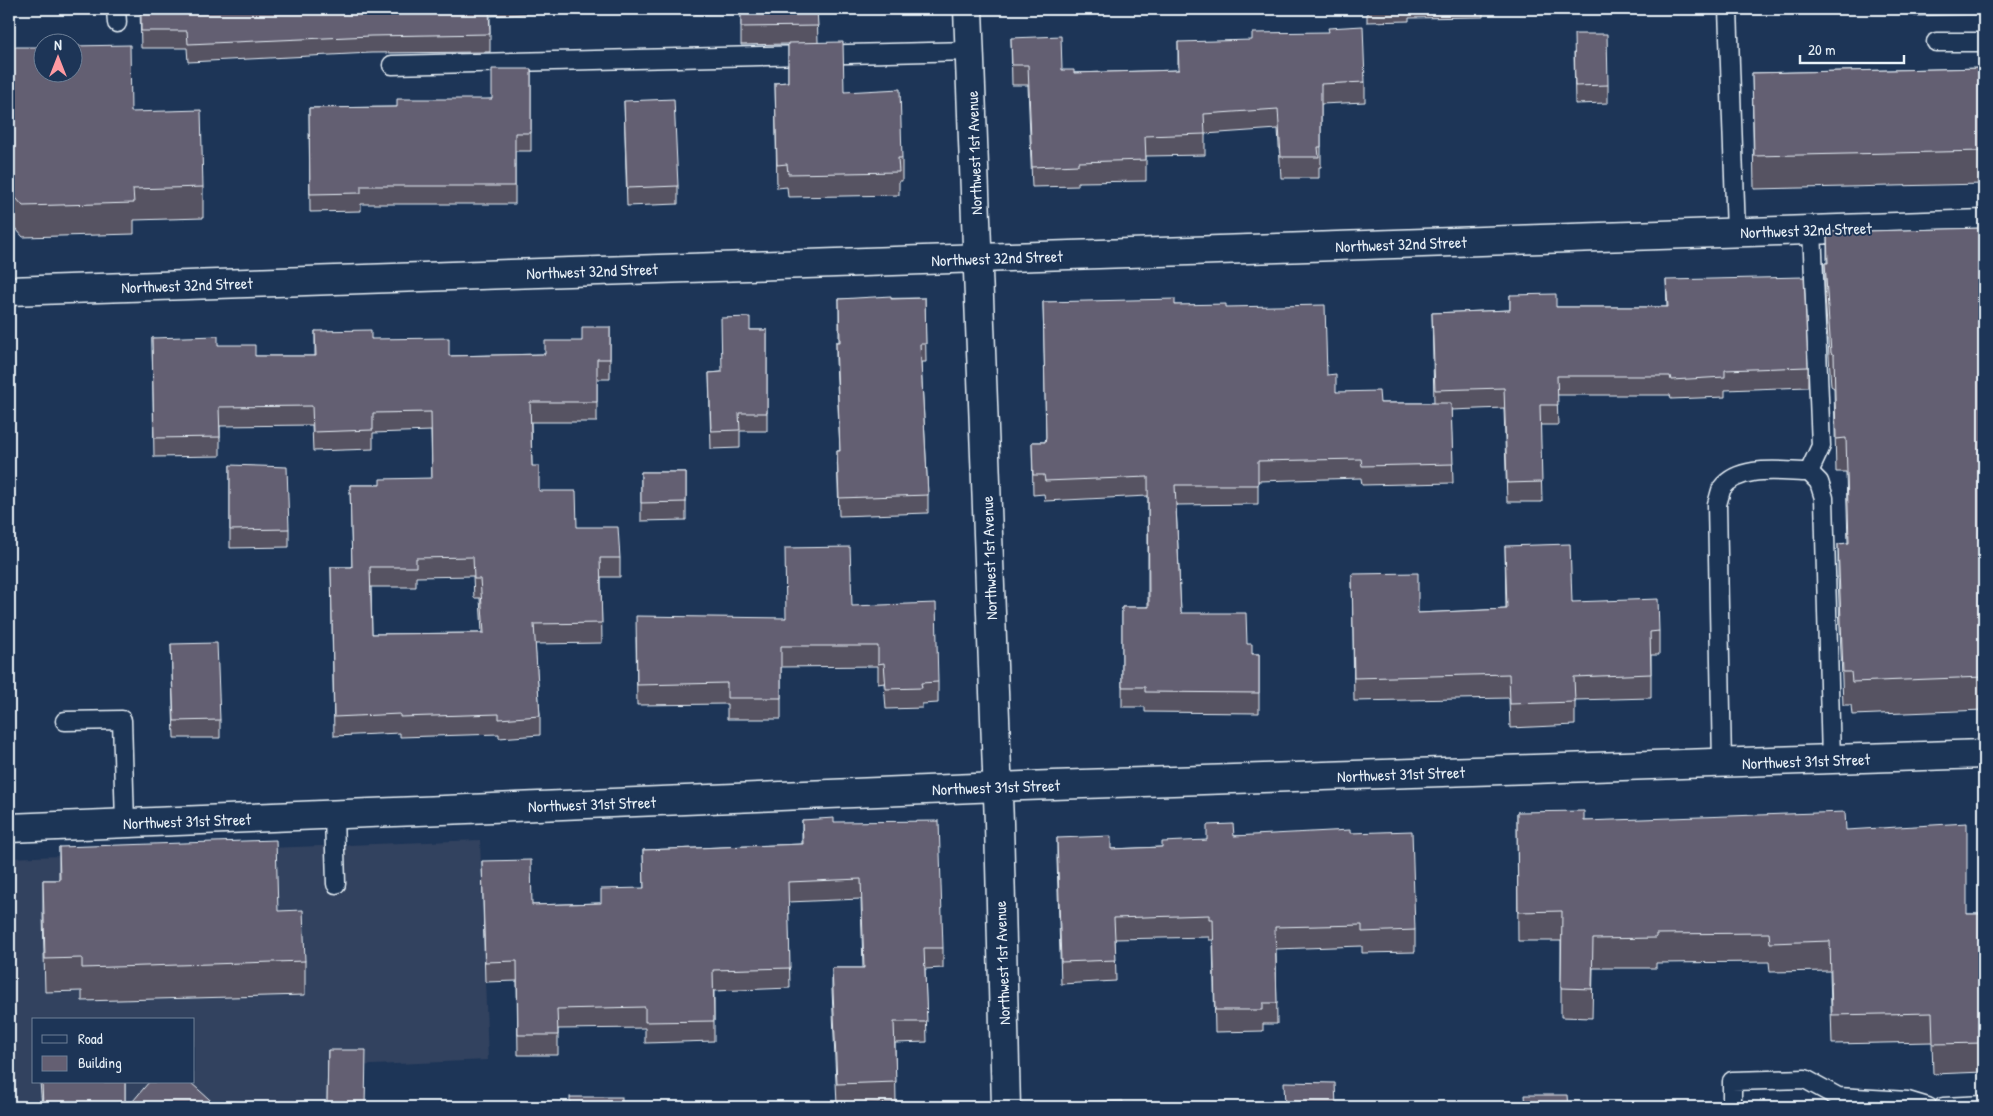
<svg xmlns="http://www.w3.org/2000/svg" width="1993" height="1116" viewBox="0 0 1993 1116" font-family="'Patrick Hand',sans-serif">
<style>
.built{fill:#32425f;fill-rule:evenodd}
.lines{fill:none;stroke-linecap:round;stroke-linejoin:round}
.lane-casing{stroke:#e8f1f8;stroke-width:21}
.street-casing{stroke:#e8f1f8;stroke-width:31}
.lane{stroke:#1d3557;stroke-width:18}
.street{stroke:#1d3557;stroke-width:28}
.wall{fill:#565262;stroke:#e8f1f8;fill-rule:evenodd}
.building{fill:#645f72;stroke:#e8f1f8;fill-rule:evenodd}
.labels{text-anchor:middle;stroke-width:4;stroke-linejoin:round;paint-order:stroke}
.street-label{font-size:16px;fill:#e8f1f8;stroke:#1d3557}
</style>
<rect width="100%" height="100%" fill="#1d3557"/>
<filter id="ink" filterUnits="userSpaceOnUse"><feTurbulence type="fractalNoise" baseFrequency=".02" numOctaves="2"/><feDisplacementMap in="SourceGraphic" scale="10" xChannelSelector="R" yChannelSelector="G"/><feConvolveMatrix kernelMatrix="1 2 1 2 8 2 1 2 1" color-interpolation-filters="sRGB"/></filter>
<g filter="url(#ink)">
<path class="built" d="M480,840l8,220 -161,7 2,40h-314l-6,-151v-98zM34,1020h160v62h-160z"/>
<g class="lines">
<defs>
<g id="lane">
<polyline points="116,9 117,23"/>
<polyline points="1728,9 1736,232"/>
<polyline points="1936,42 1984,42"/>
<polyline points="392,65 970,51"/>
<polyline points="1809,472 1821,446 1812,229"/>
<polyline points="65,721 122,720 125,823"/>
<path d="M1722,764l-5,-260c2,-5 3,-12 5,-16 18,-24 61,-16 87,-16l10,10 5,16 7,262"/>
<polyline points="334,815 336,884"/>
<polyline points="1732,1107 1732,1081 1805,1079 1838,1097 1908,1101 1928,1107"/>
<polyline points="1943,1107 1984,1105"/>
</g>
<g id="street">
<polyline points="968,9 999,823 1006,1107"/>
<polyline points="9,291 1984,224"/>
<polyline points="9,828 1023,786 1984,754"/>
</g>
</defs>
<use href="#lane" class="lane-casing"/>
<use href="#street" class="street-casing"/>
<use href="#lane" class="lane"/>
<use href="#street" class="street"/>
</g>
<g class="wall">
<polygon points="140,9 593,9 593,10 490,16 490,52 371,53 188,62 187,48 141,48"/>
<polygon points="695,9 817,9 818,42 844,92 902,158 902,181 899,181 899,195 788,197 787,187 777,188 775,83 788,82 788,44 741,45 741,13 695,14"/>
<polygon points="1367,9 1483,9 1483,17 1409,18 1409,21 1367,22"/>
<polygon points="1914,9 1984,9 1984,14 1914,16"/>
<polygon points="1011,38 1062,70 1074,73 1178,70 1178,42 1365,82 1365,102 1321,104 1321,167 1319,167 1319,178 1281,178 1278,129 1205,134 1205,155 1146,156 1146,181 1078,182 1078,186 1032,187 1028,85 1012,85"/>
<polygon points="9,47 131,112 203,187 203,218 134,220 134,234 23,237 9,221"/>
<polygon points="1574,52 1608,85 1608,103 1575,104"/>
<polygon points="1984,68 1984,184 1754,189 1752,73"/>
<polygon points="531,69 531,151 515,151 515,204 361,204 361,211 310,212 309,108 397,107 492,99"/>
<polygon points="624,101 678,186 678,204 627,206"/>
<polygon points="1984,228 1984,710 1852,715 1851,705 1843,705 1838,577 1838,544 1848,543 1846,472 1836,472 1834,388 1831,386 1825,296 1825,263 1827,263 1827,232"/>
<polygon points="1666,280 1808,367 1808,387 1725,390 1725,397 1671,399 1670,395 1557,395 1558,425 1540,425 1542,502 1507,502 1504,408 1451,410 1453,483 1362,485 1361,478 1258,481 1258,504 1176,505 1181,613 1247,644 1252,654 1259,654 1259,713 1145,712 1145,707 1122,707 1122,607 1148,607 1148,496 1045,501 1044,494 1033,495 1032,442 1045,442 1046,438 1043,302 1175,305 1226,307 1327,375 1336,392 1380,403 1434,403 1432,313 1510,310 1510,295 1556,307 1667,307"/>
<polygon points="925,298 926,362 921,362 928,495 928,513 839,516 837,451 840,451 836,360 836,342 839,342 839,299"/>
<path d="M610,327v52h-13v43h-66l1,44 7,25 38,36 43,31v19h-19l1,66 -67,1 5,72v19l-41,3v-4l-99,3v-4l-66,3 -3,-169h21l-2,-82h30l52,-7 -1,-47 -58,2v16l-60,2 -1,-26 -92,1v30l-66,1 -2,-119 66,7 37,11h60v-25l56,8 78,17 96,-2 37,-13zM473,576l1,22h6l2,35 -110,1 -1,-47h45v-10z"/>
<polygon points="750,330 767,330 767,431 740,431 740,448 711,449 709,373 721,372"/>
<polygon points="230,465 289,529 289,547 230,548"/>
<polygon points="641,472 686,472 686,520 641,521"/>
<polygon points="1505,546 1572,602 1659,631 1659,655 1651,655 1651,698 1575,700 1575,725 1510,728 1509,698 1354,701 1352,574 1418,613 1506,609"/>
<polygon points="852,606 938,682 938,703 922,704 922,708 886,709 884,683 878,684 878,666 781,667 781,719 727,719 727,704 637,705 636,637 786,618"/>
<polygon points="171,644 220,720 220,738 174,738"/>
<polygon points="1517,812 1584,821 1846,830 1967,914 1984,914 1984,1072 1933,1074 1932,1042 1832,1044 1830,971 1770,972 1769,962 1656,963 1656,968 1593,968 1592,1018 1561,1017 1561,941 1518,941"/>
<polygon points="802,820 834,822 943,948 943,968 925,969 927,1042 895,1043 896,1103 837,1105 832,989 832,968 863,968 861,899 788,902 790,988 714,991 714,1041 645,1043 645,1028 558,1029 558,1055 518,1055 517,981 485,982 482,861 532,905 601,903 644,888 643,850 802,844"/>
<polygon points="1350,833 1415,930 1415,952 1362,953 1362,946 1276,949 1277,1024 1263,1024 1263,1031 1215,1032 1213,940 1209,940 1209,937 1115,939 1116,981 1061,984 1057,859 1057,838 1111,849 1162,847 1234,836"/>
<polygon points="59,847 278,911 305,961 305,995 82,1001 82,991 45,992 43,913 43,880 59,880"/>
<polygon points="328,1050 365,1107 327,1107"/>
<polygon points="40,1082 125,1082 125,1107 42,1107"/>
</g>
<g class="building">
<polygon points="141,9 489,9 490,34 371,36 188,44 187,31 141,31"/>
<polygon points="741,9 817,9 818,26 741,27"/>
<polygon points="1363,26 1365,82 1321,84 1321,147 1318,147 1319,157 1281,157 1278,109 1204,114 1205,134 1145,136 1146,160 1078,162 1078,165 1032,167 1028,65 1012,65 1011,38 1061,36 1062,70 1074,70 1074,73 1179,70 1178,42 1252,40 1252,33 1329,32 1328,28"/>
<polygon points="1574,34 1607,34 1608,85 1575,86"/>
<polygon points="843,42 844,92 900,89 902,158 898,158 899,172 788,174 787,164 777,165 775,83 788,82 788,43"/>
<polygon points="130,45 131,112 201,110 203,187 133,189 134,203 23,206 9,190 9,47 42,47 42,72 72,72 72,46"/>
<polygon points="1984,68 1984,151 1754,156 1752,73"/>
<polygon points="492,69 531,69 531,133 515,133 515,186 361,186 361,193 310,194 309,108 397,107 397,99 492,99"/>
<polygon points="674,99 678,186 627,188 624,101"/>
<polygon points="1984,228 1984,677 1852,682 1851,672 1843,672 1838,544 1849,543 1846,438 1836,439 1834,355 1831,353 1825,263 1828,263 1827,232"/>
<polygon points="1804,277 1808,367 1725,370 1725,377 1671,380 1670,376 1557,376 1558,405 1540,405 1542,482 1507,483 1504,388 1435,390 1432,313 1510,310 1510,295 1556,294 1556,307 1668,307 1666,280"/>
<polygon points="891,296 891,299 925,298 926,344 920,344 928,495 839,498 837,451 840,451 836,342 840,342 839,299"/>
<polygon points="1175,299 1175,305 1226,304 1226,307 1325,305 1327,375 1336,374 1336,392 1379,391 1380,403 1451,403 1453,464 1362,466 1361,459 1258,461 1258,485 1175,485 1181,613 1246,613 1247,644 1252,644 1252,654 1259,654 1259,693 1145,692 1145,687 1122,687 1122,607 1149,607 1148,477 1045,481 1044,475 1033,475 1032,442 1045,442 1046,437 1043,302"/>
<polygon points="750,317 750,330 767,330 767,413 739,413 740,430 711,431 709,373 722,372 721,318"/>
<path d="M582,327h28v32h-13v43h-67l2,64h7v25h37l1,36h41l2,31h-20l2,65 -68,1 6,92 -41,3v-5l-99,3v-3l-66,3 -3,-150h21l-2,-82h30v-6l52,-1 -1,-66 -58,1v17l-60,2 -1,-26 -93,1 1,30 -66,1 -2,-100 66,-2v9h37v11h61l-1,-25 56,-1v9l78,-1v18l96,-2v-13h37zM473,557l1,22h6l4,54 -112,1 -2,-67h46v-9z"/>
<polygon points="230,465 287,467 289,529 230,530"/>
<polygon points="641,472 686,472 686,502 641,503"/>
<polygon points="1570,544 1572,602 1658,599 1659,631 1650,632 1651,674 1574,677 1575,702 1510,704 1509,674 1354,678 1352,574 1418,573 1418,613 1507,609 1505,546"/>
<polygon points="850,547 852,606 936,603 938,682 921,683 922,688 886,689 884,663 878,664 878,646 781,646 781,698 727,698 727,683 637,685 636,616 786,618 785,548"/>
<polygon points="217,643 220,720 174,721 171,644"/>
<polygon points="1584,811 1584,821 1845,812 1846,830 1967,823 1967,914 1984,914 1984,1043 1933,1044 1932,1013 1832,1015 1830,941 1770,943 1769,933 1656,934 1656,938 1593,939 1592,989 1561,988 1562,911 1518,912 1517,812"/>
<polygon points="834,818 834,822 939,821 943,948 924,948 927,1022 894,1022 896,1082 837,1084 832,968 864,968 861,879 788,882 790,968 713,970 714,1021 645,1022 645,1007 557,1009 558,1035 518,1035 517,961 485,962 482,861 531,860 532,905 601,903 601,889 644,888 643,850 803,844 802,820"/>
<polygon points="1233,824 1234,836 1350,830 1350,833 1412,831 1415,930 1362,932 1362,925 1275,927 1277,1003 1263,1003 1263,1010 1215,1010 1213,919 1209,919 1209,915 1114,918 1116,960 1061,962 1057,838 1111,836 1111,849 1162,847 1162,842 1207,840 1207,825"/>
<polygon points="276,840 278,911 303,910 305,961 82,968 82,958 45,959 43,880 60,880 59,847"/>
<polygon points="328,1050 366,1050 365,1107 338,1107 338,1103 327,1103"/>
<polygon points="42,1082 125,1082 125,1107 43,1107"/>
<polygon points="149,1082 190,1082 218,1107 128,1107"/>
<polygon points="1284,1082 1335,1083 1336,1107 1285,1107"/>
<polygon points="1525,1095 1567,1095 1568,1107 1526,1107"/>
<rect x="570" y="1097" width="52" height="10"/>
<polygon points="1123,1101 1122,1107 1067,1107 1067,1102"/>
</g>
</g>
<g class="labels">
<g class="street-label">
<text transform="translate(974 153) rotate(-92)" y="6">Northwest 1st Avenue</text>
<text transform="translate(1806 230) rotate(-2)" y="6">Northwest 32nd Street</text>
<text transform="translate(1401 244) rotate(-2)" y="6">Northwest 32nd Street</text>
<text transform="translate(997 258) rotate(-2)" y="6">Northwest 32nd Street</text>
<text transform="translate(592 271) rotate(-2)" y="6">Northwest 32nd Street</text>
<text transform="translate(187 285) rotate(-2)" y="6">Northwest 32nd Street</text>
<text transform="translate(989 558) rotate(-92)" y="6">Northwest 1st Avenue</text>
<text transform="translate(1806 761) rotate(-2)" y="6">Northwest 31st Street</text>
<text transform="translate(1401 774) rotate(-2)" y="6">Northwest 31st Street</text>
<text transform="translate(996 787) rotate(-2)" y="6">Northwest 31st Street</text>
<text transform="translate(592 804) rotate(-2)" y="6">Northwest 31st Street</text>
<text transform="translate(187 821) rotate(-2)" y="6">Northwest 31st Street</text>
<text transform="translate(1002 963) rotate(-92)" y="6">Northwest 1st Avenue</text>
</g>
</g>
<rect width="1993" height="1116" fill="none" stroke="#1d3557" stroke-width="30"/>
<rect x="15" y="15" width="1963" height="1086" fill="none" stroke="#e8f1f8" stroke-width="2" filter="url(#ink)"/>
<rect x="32" y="1018" width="162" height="65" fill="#1d3557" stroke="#6e8097"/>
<rect x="42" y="1035" width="25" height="8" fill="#1d3557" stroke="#6e8097"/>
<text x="78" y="1044" font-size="15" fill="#e8f1f8">Road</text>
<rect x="42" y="1056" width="25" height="15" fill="#645f72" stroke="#6e8097"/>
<text x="78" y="1068" font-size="15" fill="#e8f1f8">Building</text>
<g transform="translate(58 58)"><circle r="24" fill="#1d3557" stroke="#6e8097"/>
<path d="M0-4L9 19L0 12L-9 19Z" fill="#ff9aa2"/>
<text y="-8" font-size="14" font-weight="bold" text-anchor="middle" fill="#e8f1f8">N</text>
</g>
<path d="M1800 55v8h104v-8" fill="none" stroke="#e8f1f8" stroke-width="2.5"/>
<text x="1808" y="55" font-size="15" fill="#e8f1f8" stroke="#1d3557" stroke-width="4" paint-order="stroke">20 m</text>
</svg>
